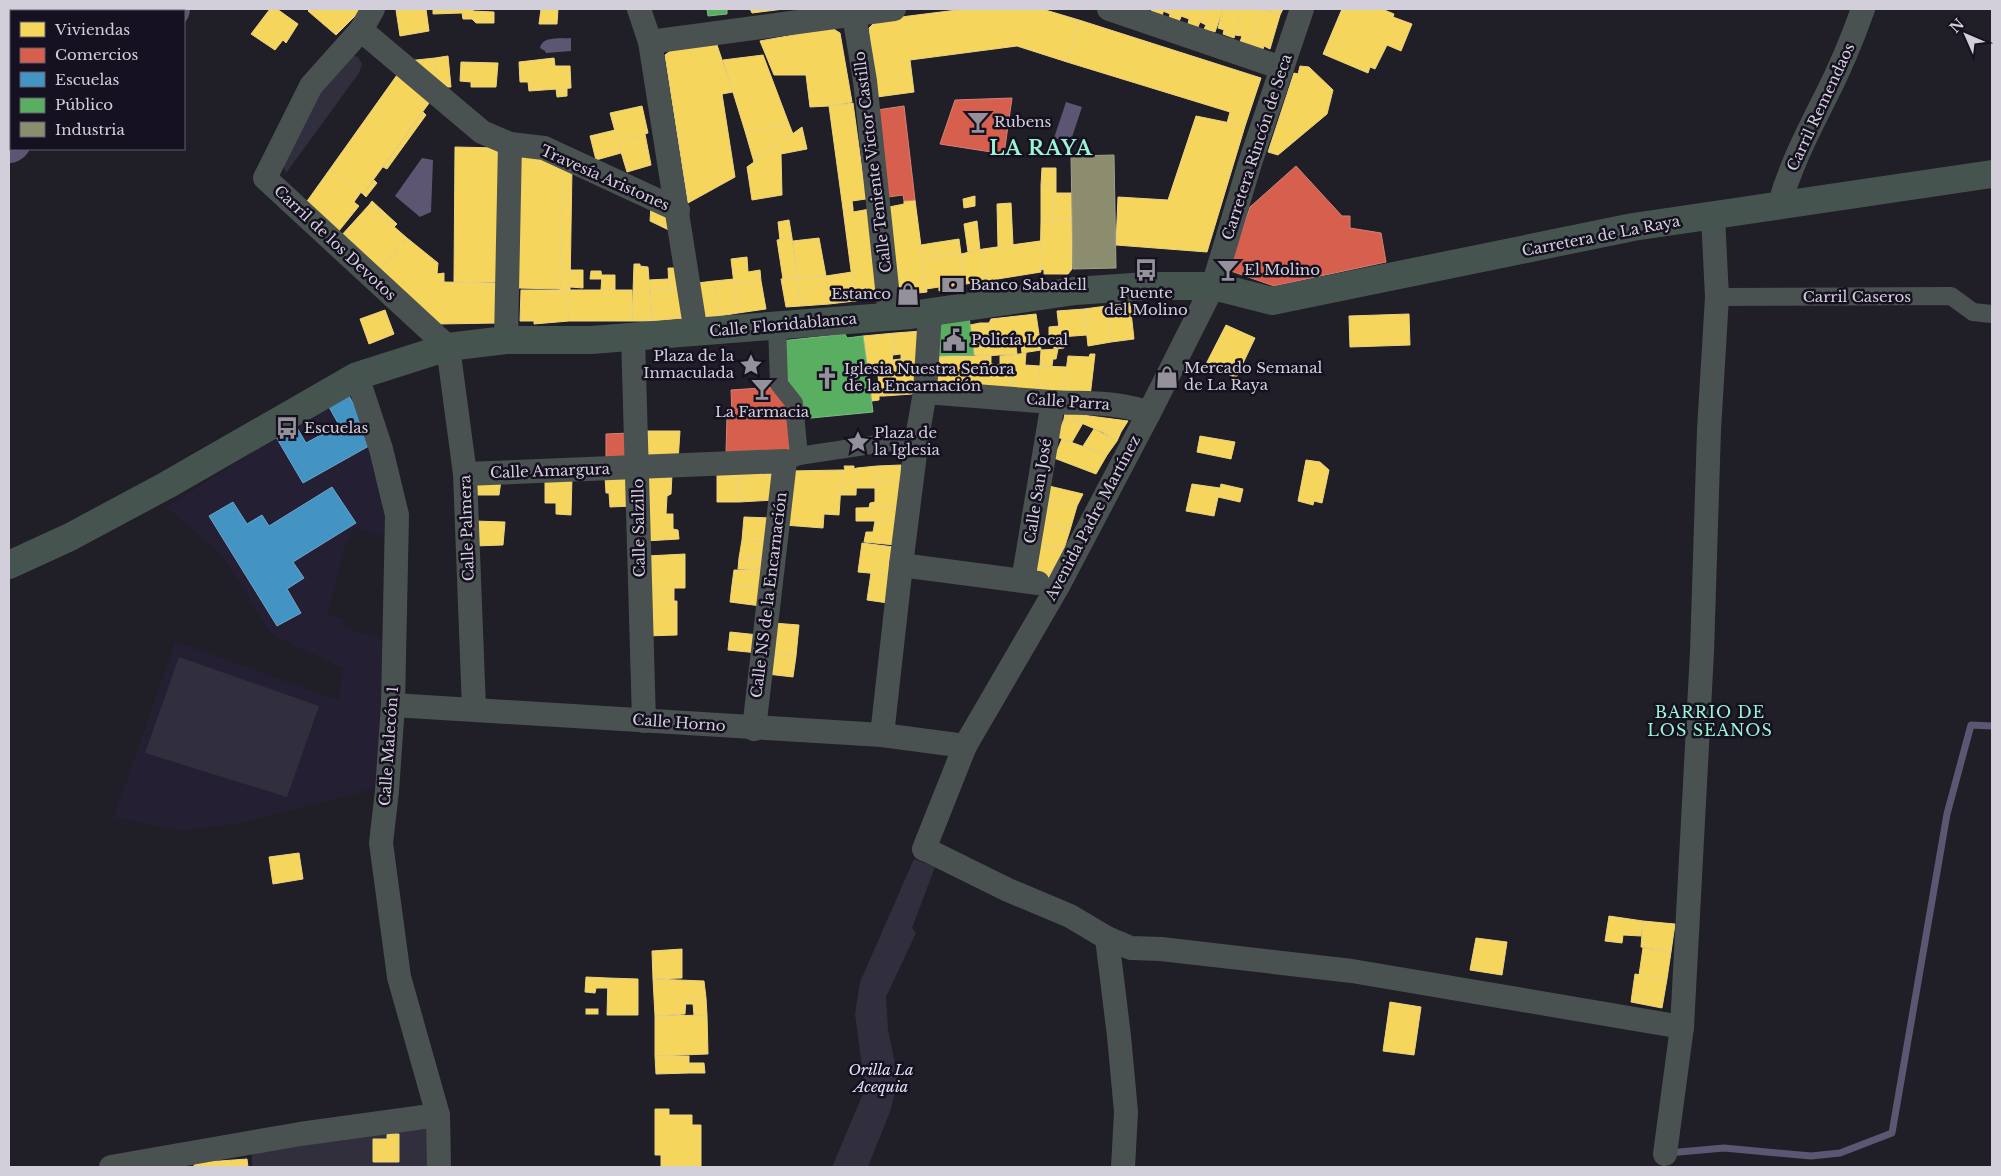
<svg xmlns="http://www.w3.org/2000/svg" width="2001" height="1176" viewBox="0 0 2001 1176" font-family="'Libre Baskerville',serif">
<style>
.built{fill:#241f33}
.green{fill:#312e3d}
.water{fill:#5d5672}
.homes{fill:#f6d55c;stroke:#ebd382}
.shops{fill:#d6604d;stroke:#d58177}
.schools{fill:#4393c3;stroke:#6ea5ca}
.public{fill:#5aae61;stroke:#7eb885}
.industry{fill:#8c8c6e;stroke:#a1a08e}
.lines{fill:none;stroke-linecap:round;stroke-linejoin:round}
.stream{stroke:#5d5672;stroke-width:7}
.river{stroke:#5d5672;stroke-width:40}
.pedestrian{stroke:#495250;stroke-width:18}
.minor{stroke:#495250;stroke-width:24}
.secondary{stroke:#465450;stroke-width:28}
.labels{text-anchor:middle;stroke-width:5;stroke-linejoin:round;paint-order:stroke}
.street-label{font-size:15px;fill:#d2cfda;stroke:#151120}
.poi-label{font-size:15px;fill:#d2cfda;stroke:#151120;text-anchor:start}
.park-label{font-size:15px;font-style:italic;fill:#e5e0f6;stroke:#151120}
.neighbourhood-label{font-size:16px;letter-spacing:1px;fill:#9af5d2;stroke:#151120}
.district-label{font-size:20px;font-weight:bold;letter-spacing:1px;fill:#9af5d2;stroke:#151120}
</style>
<rect width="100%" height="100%" fill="#201e26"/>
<polygon class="built" points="329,407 376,442 393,539 354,528 346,544 327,614 344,620 342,626 385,641 377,788 236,824 179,831 114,817 175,641 338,700 343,668 272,635 221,554 166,507 276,437"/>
<g class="green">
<polygon points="346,54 358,57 362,64 359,73 286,173 281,160 287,134"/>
<polygon points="179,657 319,706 287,797 145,753"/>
<polygon points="914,859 935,867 912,928 916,933 886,997 888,1029 898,1079 891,1109 868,1167 832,1167 865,1089 855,1014 860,982"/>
<polygon points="433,1121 431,1167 252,1167 252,1147"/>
</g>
<g class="water">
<path d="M571,38v13l-25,2 -1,-2 -5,-3c2,-12 19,-9 31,-10z"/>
<polygon points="1066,102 1082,107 1070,143 1054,138"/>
<polygon points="422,158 433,160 431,212 420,217 395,196"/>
</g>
<g class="homes">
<polygon points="270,9 277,9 298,24 286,43 283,40 275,50 251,34"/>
<polygon points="310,9 365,9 358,17 356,15 336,35 308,11"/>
<polygon points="426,9 429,31 400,36 396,10"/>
<polygon points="433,9 473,9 473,11 494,12 494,23 476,23 472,19 463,19 462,13 433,14"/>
<polygon points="541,9 558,9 557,24 539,24"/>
<polygon points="750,9 784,9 752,13"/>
<polygon points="965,9 1042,9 1079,20 1067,62 1017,46 910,60 914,92 877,97 869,28 877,20"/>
<polygon points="1152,9 1164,9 1162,16 1151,12"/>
<polygon points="1164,9 1184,9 1179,22 1169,18 1170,14 1163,11"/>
<polygon points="1184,9 1205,9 1198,27 1188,24 1189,19 1181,16"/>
<polygon points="1204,9 1223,9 1215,32 1204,29 1206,25 1200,22"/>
<polygon points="1223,9 1243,9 1234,38 1223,34 1224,30 1218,28"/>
<polygon points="1243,9 1262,9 1251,45 1240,42 1242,36 1235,35"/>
<polygon points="1262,9 1280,15 1270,49 1264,46 1263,49 1251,45"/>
<polygon points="1264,9 1283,9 1280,15"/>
<polygon points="1342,9 1382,9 1394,14 1393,17 1412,24 1401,51 1387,45 1375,69 1370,67 1368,73 1323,54"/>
<polygon points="1079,20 1261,78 1245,126 1227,123 1230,112 1067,62"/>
<polygon points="832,28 840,33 852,102 829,106 810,107 806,75 774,75 760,41"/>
<polygon points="717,45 733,92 722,94 735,177 688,203 665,55 673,49"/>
<polygon points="763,55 789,124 745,131 723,60"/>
<polygon points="448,56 451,87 439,87 429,73 436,72 435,58"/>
<polygon points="435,58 436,72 420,75 407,61"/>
<polygon points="554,58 555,66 570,66 571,88 529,91 528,82 520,82 519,62"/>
<polygon points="461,62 498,63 496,87 471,87 471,82 460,81"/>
<polygon points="1300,66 1309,67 1333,90 1327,114 1278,155 1268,152 1294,73 1298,74"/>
<polygon points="397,75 432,99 363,194 330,169"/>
<polygon points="567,88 567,96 557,97 556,89"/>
<polygon points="853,103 866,199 852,201 853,208 843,209 829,106"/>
<polygon points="642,106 648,133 618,142 610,113"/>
<polygon points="423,112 426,115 387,169 383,167"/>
<polygon points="1196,116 1245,126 1207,252 1116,245 1118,197 1168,200"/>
<polygon points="789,124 793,134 754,162 745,131"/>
<polygon points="802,127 807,149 781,154 782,195 752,200 747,167"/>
<polygon points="615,130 621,153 596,160 590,136"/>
<polygon points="645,134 651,165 627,172 618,142"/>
<polygon points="455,147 499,148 497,282 454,282"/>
<polygon points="521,153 563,162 560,289 518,288"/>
<polygon points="563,162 572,168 570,290 560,290"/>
<polygon points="1042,168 1056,168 1056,184 1041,185"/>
<polygon points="330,169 361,192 354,202 359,206 338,232 305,204"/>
<polygon points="374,180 377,183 366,197 363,194"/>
<polygon points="1056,184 1056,193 1053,193 1053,221 1041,221 1041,185"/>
<polygon points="1053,193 1072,193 1072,219 1053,221"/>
<polygon points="975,196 975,206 964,208 963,199"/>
<polygon points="915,200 927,292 900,295 889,207 904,204 904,201"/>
<polygon points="372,201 397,224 394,227 369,205"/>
<polygon points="1011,203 1013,245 998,247 997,204"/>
<polygon points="369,205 407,238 379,270 340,237"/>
<polygon points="651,206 674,217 675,233 650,221"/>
<polygon points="853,208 853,212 870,209 881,297 855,301 843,209"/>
<polygon points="1072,219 1072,269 1068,274 1044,274 1044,270 1040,269 1041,221"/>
<polygon points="789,220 792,238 780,240 778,222"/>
<polygon points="977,221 980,250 968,252 964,224"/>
<polygon points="407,238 438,263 437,274 444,273 444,282 499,283 498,323 439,324 379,270"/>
<polygon points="792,238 797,277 783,279 777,240"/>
<polygon points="819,238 826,276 797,277 793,241"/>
<polygon points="959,239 961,254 935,257 933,243"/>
<polygon points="1040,241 1041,272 985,281 983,249"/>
<polygon points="933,243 935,257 961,254 966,284 953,285 953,288 939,291 939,287 926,289 921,245"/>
<polygon points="983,249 985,281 966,284 961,254"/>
<polygon points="747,257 748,272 760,270 761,281 734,284 731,259"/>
<polygon points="634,264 640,264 640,266 648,267 652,321 632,321"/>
<polygon points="668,268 682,268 683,288 669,289"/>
<polygon points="570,270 583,270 583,288 570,287"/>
<polygon points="591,271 601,271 602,279 590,279"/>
<polygon points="852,272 855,301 829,304 826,276"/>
<polygon points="602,275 615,275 615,290 601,290"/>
<polygon points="826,276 829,304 801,306 797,277"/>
<polygon points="797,277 801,306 786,307 781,279"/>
<polygon points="668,279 669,289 650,290 649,280"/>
<polygon points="734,279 738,313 719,316 714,281"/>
<polygon points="714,281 719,316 702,318 697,283"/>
<polygon points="761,281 766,309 738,313 734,284"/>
<polygon points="683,288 686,318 652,321 650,290"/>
<polygon points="521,290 570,290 569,321 534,324 534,321 520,321"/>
<polygon points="570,290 632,290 632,321 569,321"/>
<polygon points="1130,303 1134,339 1111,342 1107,306"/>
<polygon points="1107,306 1111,342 1088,346 1084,309"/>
<polygon points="1084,309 1087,335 1060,337 1057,311"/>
<polygon points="385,310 394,334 369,344 360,319"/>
<polygon points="1036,314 1040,341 991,348 989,323 991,319"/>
<polygon points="1409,314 1410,345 1350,347 1349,316"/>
<polygon points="980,323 989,323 991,348 1016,345 1017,354 983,356"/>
<polygon points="980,323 983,356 974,355 970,325"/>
<polygon points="1226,325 1255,338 1236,378 1206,364"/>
<polygon points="1059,326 1060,337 1057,339 1049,339 1049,327"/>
<polygon points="922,331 916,369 906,370 907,359 901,359 901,354 893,355 895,333"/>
<polygon points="895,333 891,372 869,375 863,336"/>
<polygon points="1064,336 1064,348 1054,349 1053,339"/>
<polygon points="1040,341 1041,350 1022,353 1021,344"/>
<polygon points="1058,349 1056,359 1053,359 1052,366 1040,366 1041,350"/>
<polygon points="1026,353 1025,365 1040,366 1039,396 1011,393 1012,355"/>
<polygon points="1090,354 1095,354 1090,397 1063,395 1068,356 1089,357"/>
<polygon points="1012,355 1011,393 935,389 936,356 991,356 991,364 1000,365 1000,356"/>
<polygon points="901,359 907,359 906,370 891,372 892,360"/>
<polygon points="1040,366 1067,367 1063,395 1039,396"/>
<polygon points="916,369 912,394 884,396 885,373"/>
<polygon points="885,373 884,396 879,396 879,400 872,401 870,385 879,385 878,375"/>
<polygon points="1065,413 1082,415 1079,422 1064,419"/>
<polygon points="1082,415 1128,421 1121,432 1107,425 1102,432 1079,422"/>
<polygon points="1064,419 1083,423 1072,442 1057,437"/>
<polygon points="1107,425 1121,432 1117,441 1102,432"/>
<polygon points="1094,429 1117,441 1107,455 1083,446"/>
<polygon points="642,431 680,431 678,461 642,462"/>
<polygon points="1200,436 1235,442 1231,459 1197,452"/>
<polygon points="1062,439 1107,455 1096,474 1054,458"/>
<polygon points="1306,460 1320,462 1329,470 1322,503 1314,501 1313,505 1298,501"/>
<polygon points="901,465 900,484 875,482 877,466"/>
<polygon points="844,466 854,466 854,469 857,468 856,495 840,495 842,470 845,470"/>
<polygon points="877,466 875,488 856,488 857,468"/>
<polygon points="717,470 739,471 739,502 717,502"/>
<polygon points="842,470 839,515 824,514 823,528 784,525 790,471"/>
<polygon points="739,471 779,472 775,500 739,502"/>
<polygon points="672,474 671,494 667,496 666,514 673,514 673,529 678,530 679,539 645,541 644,476"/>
<polygon points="632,475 633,506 610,507 609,493 606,493 605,477"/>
<polygon points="572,477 571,515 556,514 556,503 545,503 545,478"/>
<polygon points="475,480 501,480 499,495 474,495"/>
<polygon points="875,482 900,484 899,488 902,489 899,507 869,508 870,503 875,502"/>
<polygon points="1192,484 1220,488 1214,516 1186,511"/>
<polygon points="1221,484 1243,489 1240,502 1218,497"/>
<polygon points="1049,486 1083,494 1077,506 1046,500"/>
<polygon points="1046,500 1077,506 1070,530 1042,523"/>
<polygon points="899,507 898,521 856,521 856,508"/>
<polygon points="744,517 772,518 769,542 742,540"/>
<polygon points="474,521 505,522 503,545 474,546"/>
<polygon points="875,521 898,521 896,545 864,542 866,532 873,532"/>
<polygon points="1042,523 1070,530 1064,549 1038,543"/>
<polygon points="742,540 769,542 768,559 739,558"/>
<polygon points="862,543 894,547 891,575 858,572"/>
<polygon points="1038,543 1064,549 1048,579 1031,577"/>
<polygon points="685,554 685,588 646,588 647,556"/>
<polygon points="739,558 768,559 767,570 738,569"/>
<polygon points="734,570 767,570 764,589 732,585"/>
<polygon points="871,573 891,575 888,603 867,600"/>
<polygon points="732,585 764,589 761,606 730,602"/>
<rect x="646" y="588" width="28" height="13"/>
<polygon points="646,601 677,601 677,635 646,636"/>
<polygon points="773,623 799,625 796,656 770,653"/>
<polygon points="730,632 759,635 758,653 728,650"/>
<polygon points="770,653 796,656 793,677 767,674"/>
<polygon points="299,853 303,879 273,884 269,857"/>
<polygon points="1609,916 1643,921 1641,936 1623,935 1622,943 1605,941"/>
<polygon points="1643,921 1675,924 1671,952 1641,947"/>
<polygon points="1476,938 1507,942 1502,975 1470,970"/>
<polygon points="1643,948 1671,952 1667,979 1639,975"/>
<polygon points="682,949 682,978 653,979 652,951"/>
<polygon points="1635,974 1667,979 1662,1008 1631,1002"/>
<polygon points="586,977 608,978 608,988 596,988 595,993 585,992"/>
<polygon points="608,978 638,979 638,1015 607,1015"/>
<polygon points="653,979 704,981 706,998 686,998 685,1014 655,1016"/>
<polygon points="686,998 706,998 707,1015 694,1015 693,1004 685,1004"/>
<polygon points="1390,1002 1421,1007 1414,1055 1383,1051"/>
<rect x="586" y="1009" width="12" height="5"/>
<polygon points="707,1015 708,1054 655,1056 655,1016"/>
<polygon points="655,1056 689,1056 689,1073 656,1074"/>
<polygon points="689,1063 704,1063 705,1073 689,1073"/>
<polygon points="655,1109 669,1109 669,1115 692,1115 692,1125 701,1125 701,1167 661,1167 661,1155 655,1155"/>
<polygon points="387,1134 399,1134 399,1162 373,1162 373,1139 387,1139"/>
<polygon points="247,1159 248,1167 220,1167 220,1161"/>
<polygon points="197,1161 220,1161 220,1167 193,1167"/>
</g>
<g class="shops">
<polygon points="1012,98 1004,154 940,144 955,100"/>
<polygon points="904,106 915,200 904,201 903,195 888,197 877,110"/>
<polygon points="1296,166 1342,216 1350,216 1350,228 1381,233 1386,262 1274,286 1228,270 1250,207"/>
<polygon points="776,387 789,406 793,451 726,452 727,416 732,414 731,390"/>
<polygon points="630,433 631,462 606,463 606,434"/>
</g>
<g class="schools">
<polygon points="349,396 376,442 303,483 276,437 296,426 306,443 339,425 329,407"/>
<polygon points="332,487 356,523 293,562 304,578 287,589 301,613 277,626 209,516 233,502 247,524 262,515 269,526"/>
</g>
<g class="public">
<polygon points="707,9 729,9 727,10 727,14 708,16"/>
<polygon points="969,317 974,355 936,356 938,323"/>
<polygon points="845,334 847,338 863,336 873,412 801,419 798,394 792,395 789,381 785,381 781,341"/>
</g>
<polygon class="industry" points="1114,155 1116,268 1073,269 1071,156"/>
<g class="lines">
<polyline class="stream" points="1668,1153 1724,1148 1811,1156 1840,1153 1892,1133 1947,814 1971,725 1992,726"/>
<g class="river">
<polyline points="168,11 170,9"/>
<polyline points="9,143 11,142"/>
</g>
<g class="pedestrian">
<polyline points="1717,297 1951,296 1973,312 1992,314"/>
<polyline points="777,325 779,384 794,403 799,456"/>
<polyline points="788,460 799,456 917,438"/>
</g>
<g class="minor">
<polyline points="373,9 361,30 311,86 265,178 448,347 465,474 474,709"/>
<polyline points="639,9 650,42 696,333"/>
<polyline points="853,9 865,81 890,316"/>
<polyline points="1109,9 1282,68"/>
<polyline points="1302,9 1250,163 1213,286 1149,413 1058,586 965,746 924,849 927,850 1008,890 1070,916 1107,938 1131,948 1161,949 1352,971 1682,1027 1702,652 1709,430 1717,297 1713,216"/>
<polyline points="361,30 482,132 510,144 544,148 678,210"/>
<polyline points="650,42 894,9"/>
<path d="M1779,206c11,-39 27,-70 45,-106 15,-29 28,-60 39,-91"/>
<polyline points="633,336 644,721"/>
<polyline points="506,340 510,144"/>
<polyline points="357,376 381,449 397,515 393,705 387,791 381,843 399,977 438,1115 439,1167"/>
<path d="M925,392c42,3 84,7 126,10 34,2 65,-1 98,11"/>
<polyline points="465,474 785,461 754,729"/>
<polyline points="901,565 1038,583"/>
<polyline points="1023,581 1053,402"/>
<polyline points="393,705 882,735 965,746"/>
<polyline points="882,735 901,565 917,438 925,392 930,313"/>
<polyline points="1107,938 1119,1036 1126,1112 1123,1167"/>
<polyline points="1665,1154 1682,1027"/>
<polyline points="111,1167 300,1134 438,1115"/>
</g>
<polyline class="secondary" points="9,565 70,537 167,485 357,376 448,347 506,340 591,340 911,315 1075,291 1147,286 1213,286 1272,301 1633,227 1992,174"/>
</g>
<defs>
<symbol id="bar-bare" viewBox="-9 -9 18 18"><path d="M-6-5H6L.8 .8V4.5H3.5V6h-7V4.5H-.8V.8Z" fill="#94919b" stroke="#151120" stroke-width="2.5" paint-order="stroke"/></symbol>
<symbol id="bus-bare" viewBox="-9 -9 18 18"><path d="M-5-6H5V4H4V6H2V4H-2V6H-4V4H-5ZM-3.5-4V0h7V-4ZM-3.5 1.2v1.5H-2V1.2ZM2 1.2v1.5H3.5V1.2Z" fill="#94919b" stroke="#151120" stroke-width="2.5" paint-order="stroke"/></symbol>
<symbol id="bank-bare" viewBox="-9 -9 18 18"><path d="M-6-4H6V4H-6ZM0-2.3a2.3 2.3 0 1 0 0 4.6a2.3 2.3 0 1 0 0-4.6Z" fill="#94919b" stroke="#151120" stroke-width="2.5" paint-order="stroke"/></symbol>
<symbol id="shop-bare" viewBox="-9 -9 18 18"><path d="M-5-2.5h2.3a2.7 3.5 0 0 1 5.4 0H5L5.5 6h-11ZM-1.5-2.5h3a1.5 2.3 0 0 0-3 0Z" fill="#94919b" stroke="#151120" stroke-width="2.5" paint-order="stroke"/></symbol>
<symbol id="civic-bare" viewBox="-9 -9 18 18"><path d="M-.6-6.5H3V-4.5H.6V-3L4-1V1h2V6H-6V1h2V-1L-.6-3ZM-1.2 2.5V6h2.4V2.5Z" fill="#94919b" stroke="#151120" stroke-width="2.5" paint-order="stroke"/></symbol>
<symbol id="sight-bare" viewBox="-9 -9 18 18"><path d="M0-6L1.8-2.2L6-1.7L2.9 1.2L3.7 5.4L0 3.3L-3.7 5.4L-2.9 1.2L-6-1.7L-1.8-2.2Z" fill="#94919b" stroke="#151120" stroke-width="2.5" paint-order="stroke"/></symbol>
<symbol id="church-bare" viewBox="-9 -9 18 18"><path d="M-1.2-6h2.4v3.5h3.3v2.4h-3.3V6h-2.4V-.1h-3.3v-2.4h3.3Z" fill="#94919b" stroke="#151120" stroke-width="2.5" paint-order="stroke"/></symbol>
</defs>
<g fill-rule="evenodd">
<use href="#bar-bare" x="962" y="106" width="32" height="32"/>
<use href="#bus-bare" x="1130" y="254" width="32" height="32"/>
<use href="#bar-bare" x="1212" y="254" width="32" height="32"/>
<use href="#bank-bare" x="937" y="269" width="32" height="32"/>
<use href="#shop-bare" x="892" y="278" width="32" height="32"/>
<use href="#civic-bare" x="938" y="324" width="32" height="32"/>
<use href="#sight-bare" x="735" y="349" width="32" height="32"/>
<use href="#shop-bare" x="1151" y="361" width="32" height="32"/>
<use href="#church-bare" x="811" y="362" width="32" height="32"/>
<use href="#bar-bare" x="746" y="373" width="32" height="32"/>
<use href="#bus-bare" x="271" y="412" width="32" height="32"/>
<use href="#sight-bare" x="842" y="426" width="32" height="32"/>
</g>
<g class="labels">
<g class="street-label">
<text transform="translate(1821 107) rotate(-65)" y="5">Carril Remendaos</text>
<text transform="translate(1257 147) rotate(-72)" y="5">Carretera Rincón de Seca</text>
<text transform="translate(873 162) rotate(-97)" y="5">Calle Teniente Victor Castillo</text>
<text transform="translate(605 178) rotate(24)" y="5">Travesía Aristones</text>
<text transform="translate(1601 236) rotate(-11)" y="5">Carretera de La Raya</text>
<text transform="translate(335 243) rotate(43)" y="5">Carril de los Devotos</text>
<text x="1857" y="302">Carril Caseros</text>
<text transform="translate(783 325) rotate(-5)" y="5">Calle Floridablanca</text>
<text transform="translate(1068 402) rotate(4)" y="5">Calle Parra</text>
<text transform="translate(550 471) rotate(-2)" y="5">Calle Amargura</text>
<text transform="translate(1038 491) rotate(-81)" y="5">Calle San José</text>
<text transform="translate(1093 518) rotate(-62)" y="5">Avenida Padre Martínez</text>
<text transform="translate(467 528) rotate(-92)" y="5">Calle Palmera</text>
<text transform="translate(639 528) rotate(-91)" y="5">Calle Salzillo</text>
<text transform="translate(769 595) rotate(-83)" y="5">Calle NS de la Encarnación</text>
<text transform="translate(679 723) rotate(4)" y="5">Calle Horno</text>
<text transform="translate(389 746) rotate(-86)" y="5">Calle Malecón 1</text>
</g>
<g class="poi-label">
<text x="994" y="127">Rubens</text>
<text x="1244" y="275">El Molino</text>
<text x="970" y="290">Banco Sabadell</text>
<text x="1146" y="298" text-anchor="middle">Puente<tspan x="1146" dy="17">del Molino</tspan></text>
<text x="891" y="299" text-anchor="end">Estanco</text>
<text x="971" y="345">Policía Local</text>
<text x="734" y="361" text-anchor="end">Plaza de la<tspan x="734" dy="17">Inmaculada</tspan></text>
<text x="1184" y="373">Mercado Semanal<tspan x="1184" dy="17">de La Raya</tspan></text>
<text x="844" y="374">Iglesia Nuestra Señora<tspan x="844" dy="17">de la Encarnación</tspan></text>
<text x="762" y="417" text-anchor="middle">La Farmacia</text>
<text x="304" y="433">Escuelas</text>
<text x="874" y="438">Plaza de<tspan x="874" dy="17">la Iglesia</tspan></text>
</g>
<g class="park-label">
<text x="881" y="1075">Orilla La<tspan x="881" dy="17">Acequia</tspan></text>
</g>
<g class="neighbourhood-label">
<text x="1710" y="718">BARRIO DE<tspan x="1710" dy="18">LOS SEANOS</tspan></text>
</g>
<g class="district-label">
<text x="1041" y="155">LA RAYA</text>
</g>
</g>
<rect width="2001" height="1176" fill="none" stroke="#d2cfda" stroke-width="20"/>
<rect x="10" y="10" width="175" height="140" fill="#151120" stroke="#615d6a"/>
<rect x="20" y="22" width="25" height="15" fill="#f6d55c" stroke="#615d6a"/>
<text x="55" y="35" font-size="15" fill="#d2cfda">Viviendas</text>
<rect x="20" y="48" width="25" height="15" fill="#d6604d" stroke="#615d6a"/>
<text x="55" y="60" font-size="15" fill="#d2cfda">Comercios</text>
<rect x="20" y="72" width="25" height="15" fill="#4393c3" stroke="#615d6a"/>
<text x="55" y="85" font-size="15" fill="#d2cfda">Escuelas</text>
<rect x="20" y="98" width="25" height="15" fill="#5aae61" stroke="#615d6a"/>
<text x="55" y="110" font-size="15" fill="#d2cfda">Público</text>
<rect x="20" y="122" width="25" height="15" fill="#8c8c6e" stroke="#615d6a"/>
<text x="55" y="135" font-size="15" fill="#d2cfda">Industria</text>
<g transform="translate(1966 35) rotate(315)" stroke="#151120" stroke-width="4" paint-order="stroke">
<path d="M0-4L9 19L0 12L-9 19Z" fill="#d2cfda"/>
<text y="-8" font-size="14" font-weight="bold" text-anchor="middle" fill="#d2cfda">N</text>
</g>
</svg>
